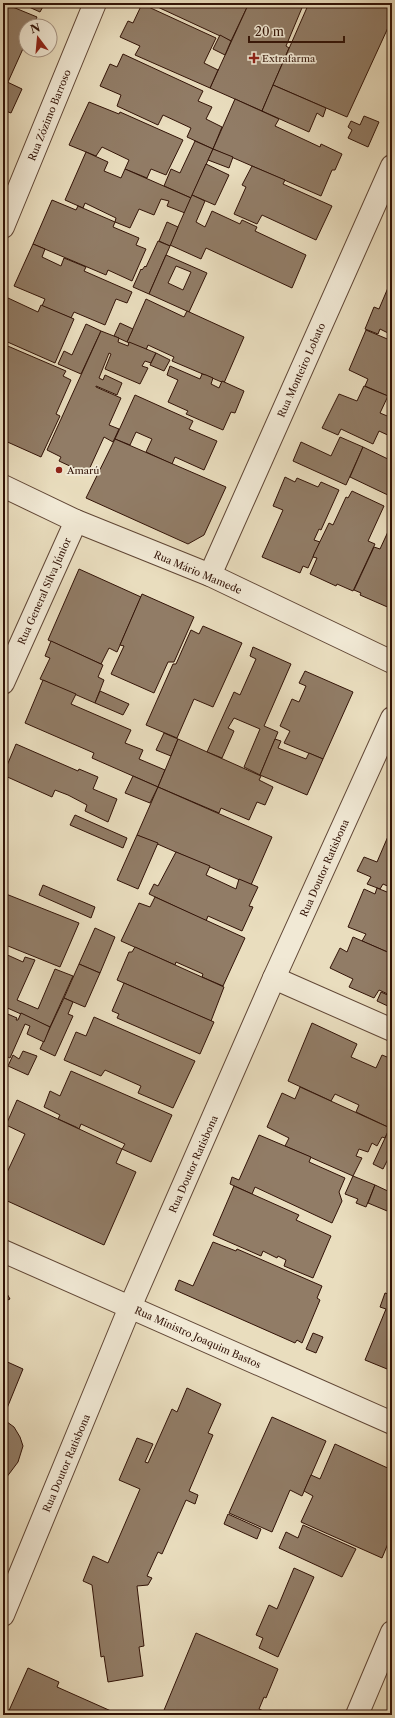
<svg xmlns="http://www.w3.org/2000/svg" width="395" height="1718" viewBox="0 0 395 1718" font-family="'Libre Caslon Text',serif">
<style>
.building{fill:#917c66;stroke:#321307;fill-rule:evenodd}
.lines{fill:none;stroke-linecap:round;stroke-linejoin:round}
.minor-casing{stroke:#604635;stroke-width:24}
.minor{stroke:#f1e9d5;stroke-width:22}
.poi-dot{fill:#8f2418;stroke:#f1e9d5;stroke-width:1.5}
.labels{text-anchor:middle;stroke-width:3.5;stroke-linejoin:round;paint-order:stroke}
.poi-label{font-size:10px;fill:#321307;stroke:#f1e9d5;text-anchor:start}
.street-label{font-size:10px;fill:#321307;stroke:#f1e9d5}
</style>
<rect width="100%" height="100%" fill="#e9ddbe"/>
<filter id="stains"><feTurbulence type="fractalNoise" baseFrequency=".005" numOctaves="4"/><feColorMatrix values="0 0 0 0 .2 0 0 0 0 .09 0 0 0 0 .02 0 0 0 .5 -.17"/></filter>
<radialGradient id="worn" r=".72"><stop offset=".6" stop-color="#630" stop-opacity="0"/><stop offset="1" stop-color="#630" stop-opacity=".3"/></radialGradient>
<g class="building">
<polygon points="3,3 37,17 33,26 26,26 26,42 8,82 3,80"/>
<polygon points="20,3 45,3 40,12"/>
<polygon points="149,3 249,3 231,41"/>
<polygon points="249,3 304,3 286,46 289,48 262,111 210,88"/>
<polygon points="309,3 392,3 392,19 347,117 273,85"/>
<polygon points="142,4 216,38 204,63 218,70 210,88 135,55 140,46 120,37 128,21 133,23"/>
<polygon points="220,35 231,41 225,55 213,49"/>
<polygon points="123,54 203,91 198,101 212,107 206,119 222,127 213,149 187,137 191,128 163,115 158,125 117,106 121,95 100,86 110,64 117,67"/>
<polygon points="3,80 22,89 11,113 3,110"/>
<polygon points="273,85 326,108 323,117 317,113 309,132 262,111"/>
<polygon points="235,99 279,119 275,126 320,147 321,144 342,154 335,170 332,170 321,196 213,149"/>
<polygon points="89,102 119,114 120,112 183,140 166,175 151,169 147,178 125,169 129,160 102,147 96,156 69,145"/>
<polygon points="364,116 379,122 368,147 348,138 352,130 348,127 351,121 360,125"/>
<polygon points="195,141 213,149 191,198 164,186 171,169 180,173"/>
<polygon points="213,149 233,157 229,168 208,160"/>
<polygon points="86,152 108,162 104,171 121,178 125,169 191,198 185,213 167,206 169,201 161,199 154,215 139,209 130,228 115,222 116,218 85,203 83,208 65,200"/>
<polygon points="206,164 229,175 215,205 192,195"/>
<polygon points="252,166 285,180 283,184 332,206 316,240 262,215 257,224 234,214 246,187 242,185"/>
<polygon points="192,195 205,201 196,222 205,227 212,211 240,224 242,220 257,227 255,231 306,255 292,288 206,248 201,259 170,245"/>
<polygon points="52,200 76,210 78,206 115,222 113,227 139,238 136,245 146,249 132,281 108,270 106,275 33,244"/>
<polygon points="167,222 178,227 170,246 159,241"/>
<polygon points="158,241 170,246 149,294 133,287 141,269 142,270 145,266 146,267"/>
<polygon points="33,244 45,249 42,257 61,266 64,258 86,267 84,271 132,292 127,303 116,299 105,325 74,312 71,318 42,306 45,299 14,286"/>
<path d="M166,255l41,18 -18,39 -40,-18zM176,266l15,6 -8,18 -15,-7z"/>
<polygon points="390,283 392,284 392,335 380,329 378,334 365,329 374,307 379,309"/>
<polygon points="8,298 38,312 41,305 74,319 55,363 3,340 3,309"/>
<polygon points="146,299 184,317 187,311 244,337 224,383 172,361 174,357 148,345 146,350 127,342"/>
<polygon points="120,323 133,329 127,342 114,336"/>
<polygon points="86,324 101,331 81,374 58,364 64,351 72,355"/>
<polygon points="366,330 392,341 392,398 365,386 368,379 349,370"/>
<polygon points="101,331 119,338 118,342 128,346 129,342 156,353 151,363 145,361 142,366 148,368 140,384 105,369 111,354 109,353 99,378 103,380 105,375 122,383 117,395 96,386 96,387 121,398 109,425 119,429 113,442 104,437 87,474 59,461 61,457 47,450"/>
<polygon points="3,344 66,371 63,376 71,380 56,414 60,416 41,457 3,440"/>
<polygon points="156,353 170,360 164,371 150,365"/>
<polygon points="170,366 200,379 202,374 206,375 213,378 211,384 219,388 222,381 244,391 235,413 231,412 223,430 186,414 188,411 168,402 178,380 167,375"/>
<polygon points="364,386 388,396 380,413 392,418 392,437 379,431 373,444 341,429 338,435 322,428 339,394 357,401"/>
<polygon points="135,395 193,421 189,429 217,441 204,470 175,457 172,464 146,452 152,439 136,432 130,445 115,439"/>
<polygon points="340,437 363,447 346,485 293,461 301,442 331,456"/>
<polygon points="115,439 226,487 204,535 188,544 86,498"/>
<polygon points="363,447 392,461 392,497 350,477"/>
<polygon points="285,477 295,482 297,478 318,487 321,482 339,490 321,530 319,529 314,540 320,542 313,557 308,568 303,566 300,573 262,557 283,510 273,506"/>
<polygon points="352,491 384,506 368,541 375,544 353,591 337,584 336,586 310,574 317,558 313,557 314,554 329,523 333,525 346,497 348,498"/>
<polygon points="392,523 392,609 360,595 361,593 354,590 374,547 380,549"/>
<polygon points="79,569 141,597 117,652 109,648 101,664 48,640"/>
<polygon points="142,594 194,617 174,662 168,662 154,693 111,674 124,646 120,645"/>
<polygon points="203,626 242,643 213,707 194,699 177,738 146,725 173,664 176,664 191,630 199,634"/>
<polygon points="51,641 103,665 98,677 104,680 95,703 40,679 50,658 45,656"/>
<polygon points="253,647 291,664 264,726 278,732 260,775 244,767 260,729 234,718 228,728 234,731 222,758 207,752 234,692 240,695 256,659 250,656"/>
<polygon points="305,671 353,692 323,759 284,743 290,731 280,726 292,699 299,702 306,686 299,683"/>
<polygon points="43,680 76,694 71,704 131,730 125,743 143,750 139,759 165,770 158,787 92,758 94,753 25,723"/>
<polygon points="100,691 129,704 123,715 95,703"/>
<polygon points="164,733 178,739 171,756 156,750"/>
<polygon points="178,739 261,776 259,780 273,787 265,805 257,802 249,820 221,808 219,813 158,787"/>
<polygon points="275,739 281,741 278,748 306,759 309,753 323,759 307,795 260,775"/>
<polygon points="16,744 78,771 79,769 98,777 93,789 117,799 108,822 85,811 87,805 68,795 55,790 52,797 3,775"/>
<polygon points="133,776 158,787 150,803 125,793"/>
<polygon points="158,787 272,837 251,885 137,835"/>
<polygon points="75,815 127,838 123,848 70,825"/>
<polygon points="389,834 392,836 392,888 383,884 380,889 367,884 371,877 357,871 364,857 377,862"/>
<polygon points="137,835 158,843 138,889 117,880"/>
<polygon points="176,852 210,866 206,875 236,889 239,879 258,887 249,906 253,907 242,931 208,916 206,921 149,894 154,884 158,886"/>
<polygon points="43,885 95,907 91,918 39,895"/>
<polygon points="377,888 392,894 392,954 362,941 366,934 348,927 364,889 375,894"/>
<polygon points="6,894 79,923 60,967 3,944 3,901"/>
<polygon points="155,897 245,938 223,986 202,977 203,974 176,962 175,965 121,941 139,903 150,907"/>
<polygon points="95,928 115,937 100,973 79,964"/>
<polygon points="353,937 392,954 392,996 379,990 374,998 349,987 353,979 330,968 340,948 347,952"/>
<polygon points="135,947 224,987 211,1021 117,980 129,952 132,952"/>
<polygon points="3,953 23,962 25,957 35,960 17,1000 38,1009 55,969 73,976 50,1027 3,1006 5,1000 3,999"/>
<polygon points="79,964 100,973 85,1007 64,998"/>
<polygon points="124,983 214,1022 200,1054 117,1018 119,1014 112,1011"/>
<polygon points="381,992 392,997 392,1008 377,1001"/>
<polygon points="64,998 73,1002 68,1014 73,1016 55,1056 40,1049"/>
<polygon points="3,1012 17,1018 16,1020 18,1020 21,1013 50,1027 44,1042 27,1034 30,1026 25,1024 10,1058 3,1055"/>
<polygon points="94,1017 195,1061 173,1108 138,1093 141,1086 105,1070 101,1076 64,1060 76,1032 86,1036"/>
<polygon points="312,1023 357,1044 351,1057 376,1068 382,1055 392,1059 392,1123 390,1128 356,1112 359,1105 335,1094 331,1101 288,1081"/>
<polygon points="23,1051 37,1056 28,1075 8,1066 13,1055 19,1059"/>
<polygon points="71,1071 172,1115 151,1162 122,1149 125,1144 81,1124 79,1129 76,1127 58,1119 60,1115 44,1107 50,1091 60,1096"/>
<polygon points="300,1087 390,1128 385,1138 382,1137 377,1146 372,1143 368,1152 359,1149 356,1156 362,1158 353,1176 285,1146 289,1138 267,1127 282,1093 295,1099"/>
<polygon points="17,1100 122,1149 116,1163 136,1172 104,1245 3,1199 3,1181 25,1134 6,1125"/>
<polygon points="392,1123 392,1161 388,1159 383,1169 373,1164"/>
<polygon points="259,1135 311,1157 309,1162 345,1178 339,1192 342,1201 332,1223 255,1187 252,1194 230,1184 232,1177 239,1180"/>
<polygon points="353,1176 375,1185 366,1207 356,1203 358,1199 345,1194"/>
<polygon points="375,1185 392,1193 392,1213 368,1203"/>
<polygon points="234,1186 299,1215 296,1220 331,1236 313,1278 284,1266 286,1260 278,1256 277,1258 263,1251 261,1256 213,1235"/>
<polygon points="213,1242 236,1251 237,1249 322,1286 317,1298 320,1300 302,1343 297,1340 295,1343 175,1290 179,1280 193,1286"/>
<polygon points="3,1291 6,1292 10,1299 3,1302"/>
<polygon points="385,1293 392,1295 392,1371 365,1360 386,1309 380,1307"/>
<polygon points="313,1333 323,1337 316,1353 306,1349"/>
<polygon points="3,1360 23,1369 3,1418"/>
<polygon points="187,1388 221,1404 208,1433 213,1435 189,1491 198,1495 195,1504 186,1500 162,1554 158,1552 147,1576 152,1578 148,1585 137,1586 144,1646 139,1647 143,1676 108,1682 104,1656 101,1657 92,1585 83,1581 93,1556 108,1563 140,1489 119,1480 137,1438 153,1444 145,1462 148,1463 172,1409 177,1412"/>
<polygon points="272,1417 326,1441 302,1496 290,1490 272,1532 229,1513"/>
<polygon points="3,1419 14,1427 20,1437 23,1446 18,1462 3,1482"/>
<polygon points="335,1444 392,1470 392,1534 382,1558 301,1522 313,1496 304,1491 311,1475 320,1479"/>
<polygon points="228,1514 261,1529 257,1539 224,1524"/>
<polygon points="303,1525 356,1549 342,1577 279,1548 286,1532 298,1538"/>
<polygon points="294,1568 314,1577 278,1657 259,1648 263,1638 256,1635 269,1605 277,1609"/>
<polygon points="196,1633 278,1669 266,1698 264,1697 259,1709 266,1712 265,1715 162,1715"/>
<polygon points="28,1668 59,1682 57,1687 120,1715 7,1715"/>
</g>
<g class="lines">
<defs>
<g id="minor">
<polyline points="3,227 95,3"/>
<polyline points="3,486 76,521 210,575 392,662"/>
<polyline points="210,575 392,166"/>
<polyline points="3,683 76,521"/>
<polyline points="274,978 392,1030"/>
<polyline points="3,1251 392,1423"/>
<polyline points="3,1615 130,1307 274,978 392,718"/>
<polyline points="357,1715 392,1632"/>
</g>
</defs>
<use href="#minor" class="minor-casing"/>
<use href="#minor" class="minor"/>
</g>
<g class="poi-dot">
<path d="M252 52h4v4h4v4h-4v4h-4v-4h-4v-4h4z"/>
<circle cx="59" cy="470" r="4"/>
</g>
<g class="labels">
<g class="poi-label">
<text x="262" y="62">Extrafarma</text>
<text x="67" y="474">Amarú</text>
</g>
<g class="street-label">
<text transform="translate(49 115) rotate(-68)" y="4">Rua Zózimo Barroso</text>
<text transform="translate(301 370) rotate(-66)" y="4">Rua Monteiro Lobato</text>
<text transform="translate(198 572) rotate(23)" y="4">Rua Mário Mamede</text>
<text transform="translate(44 591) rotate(-66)" y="4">Rua General Silva Júnior</text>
<text transform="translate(324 868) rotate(-66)" y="4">Rua Doutor Ratisbona</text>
<text transform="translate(193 1164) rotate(-66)" y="4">Rua Doutor Ratisbona</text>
<text transform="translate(198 1337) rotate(24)" y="4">Rua Ministro Joaquim Bastos</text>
<text transform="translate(66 1463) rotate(-67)" y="4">Rua Doutor Ratisbona</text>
</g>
</g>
<rect width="395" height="1718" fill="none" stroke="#e9ddbe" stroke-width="16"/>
<rect x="4" y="4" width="387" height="1710" fill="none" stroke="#321307" stroke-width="2"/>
<rect x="8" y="8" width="379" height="1702" fill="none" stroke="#321307"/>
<g transform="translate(38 38) rotate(344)"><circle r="19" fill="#f1e9d5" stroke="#a59383"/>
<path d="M0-3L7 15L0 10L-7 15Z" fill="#8f2418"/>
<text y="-6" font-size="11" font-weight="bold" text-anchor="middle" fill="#321307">N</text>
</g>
<path d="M249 36v6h95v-6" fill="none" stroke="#321307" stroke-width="2"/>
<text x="255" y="36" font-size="12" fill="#321307" stroke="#f1e9d5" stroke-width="3" paint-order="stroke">20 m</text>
<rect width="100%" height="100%" filter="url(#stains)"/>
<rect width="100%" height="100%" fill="url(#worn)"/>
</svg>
